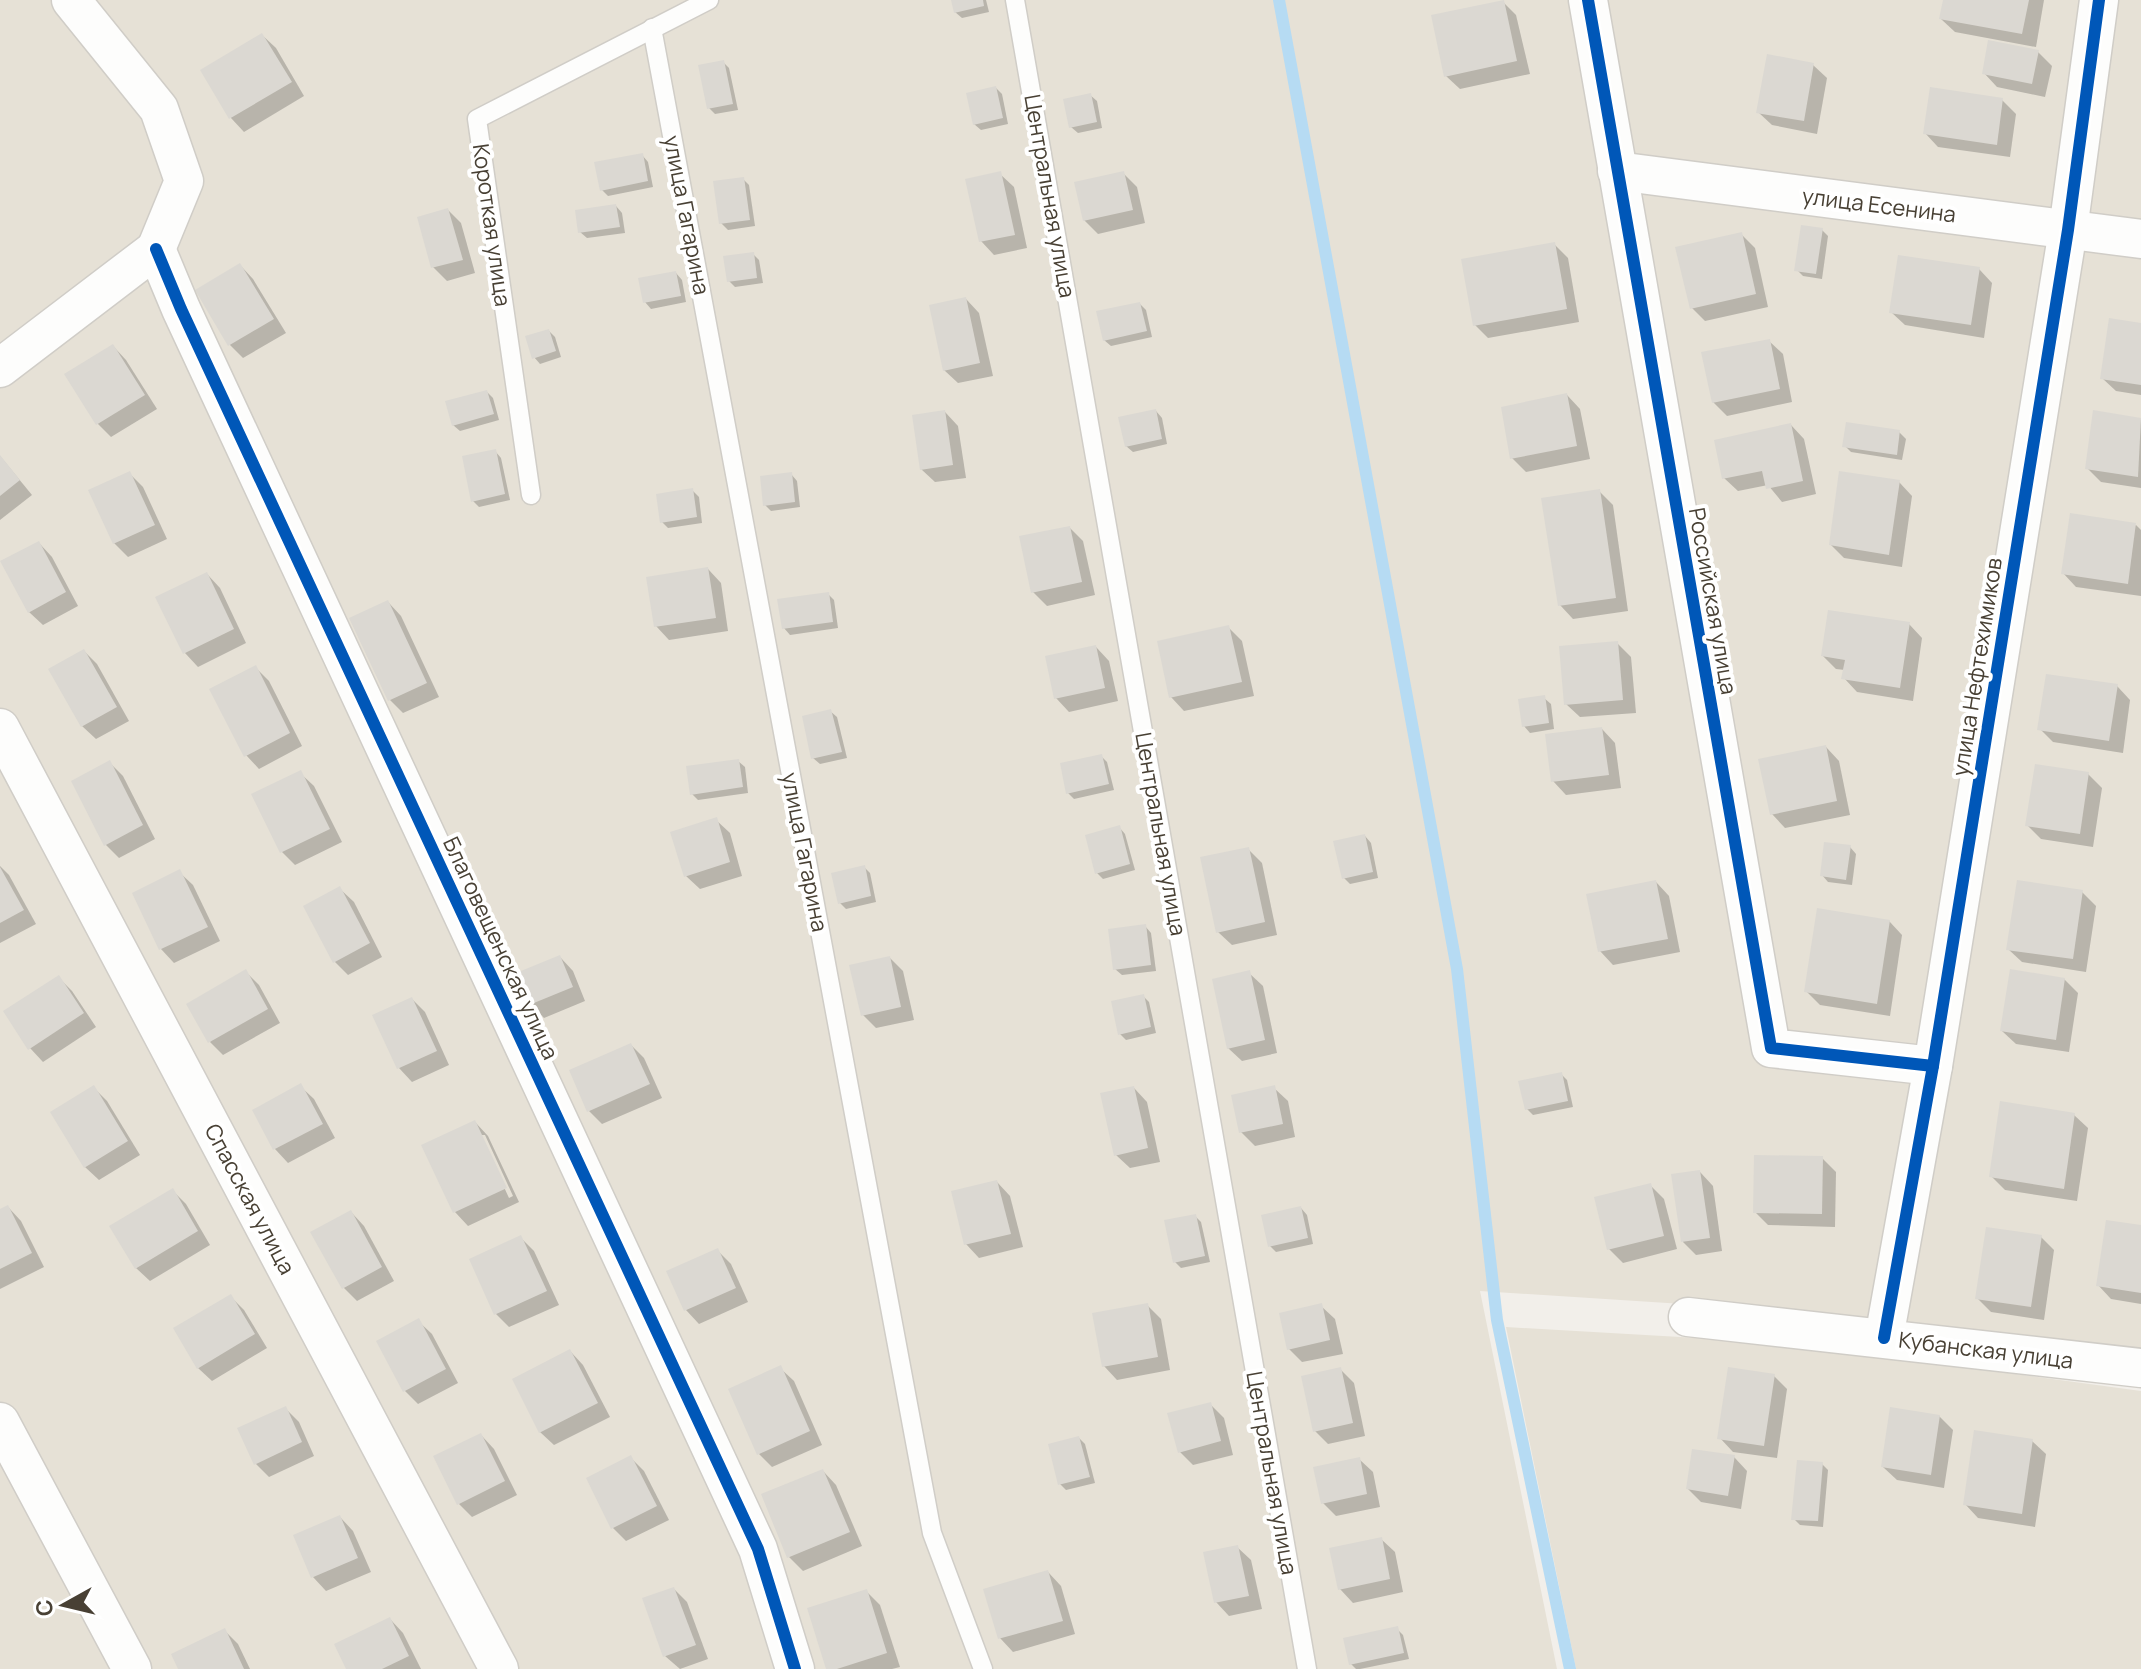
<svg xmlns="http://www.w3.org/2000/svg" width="2141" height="1669" viewBox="0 0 2141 1669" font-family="Manrope,sans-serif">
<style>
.residential{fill:#e6e1d6}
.shadow{fill:#0003;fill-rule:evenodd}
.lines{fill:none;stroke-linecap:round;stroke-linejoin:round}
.stream{stroke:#b6dbf3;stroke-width:12}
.building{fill:#dbd8d2}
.service-casing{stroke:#d0cdc7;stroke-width:21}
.minor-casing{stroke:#d0cdc7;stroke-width:41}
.service{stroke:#fdfdfc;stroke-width:18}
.minor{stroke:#fdfdfc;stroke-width:38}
.cycleway-casing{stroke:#fff;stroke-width:17}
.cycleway{stroke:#0057b8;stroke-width:12}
.labels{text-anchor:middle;stroke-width:8;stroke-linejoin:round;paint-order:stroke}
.street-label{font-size:22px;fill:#484034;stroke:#fff}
</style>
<rect width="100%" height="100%" fill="#f2efea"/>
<g class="residential">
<polygon points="0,0 2141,0 2141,1354 1776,1310 1480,1291 1557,1669 0,1669"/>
<polygon points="1506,1327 1784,1343 2141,1391 2141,1669 1576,1669"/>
</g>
<g class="shadow">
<polygon points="953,0 986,0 989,12 962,18 955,12"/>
<polygon points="1945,0 2044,0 2036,47 1955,32 1941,19"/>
<polygon points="1503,2 1516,15 1530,74 1460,89 1446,76"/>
<polygon points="262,35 276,48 304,96 244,132 231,118 203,71"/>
<polygon points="2038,52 2052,66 2045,97 1997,87 1984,73"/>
<polygon points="723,62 729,68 738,110 715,114 709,108"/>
<polygon points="1813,65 1827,78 1817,134 1772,125 1758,112"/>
<polygon points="996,88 1002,94 1008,124 981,130 974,124"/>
<polygon points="1090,95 1097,101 1102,128 1078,133 1071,127"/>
<polygon points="2002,100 2016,114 2010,157 1938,147 1925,133"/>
<polygon points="642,155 648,162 653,187 608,196 602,190"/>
<polygon points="1123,173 1137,187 1145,223 1098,234 1084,220"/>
<polygon points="1000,174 1014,187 1027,248 994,255 981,241"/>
<polygon points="743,179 749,185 755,226 728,230 721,223"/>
<polygon points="616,206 622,213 625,233 587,238 580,232"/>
<polygon points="448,210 461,223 475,273 447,281 433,267"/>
<polygon points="1822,230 1828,236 1822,279 1803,276 1797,270"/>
<polygon points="1741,234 1755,248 1768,307 1705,321 1692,308"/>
<polygon points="1554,244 1568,258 1579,322 1488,338 1475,325"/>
<polygon points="753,254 759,260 763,283 735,287 729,281"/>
<polygon points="240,265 253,279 286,333 243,358 230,345"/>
<polygon points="1979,269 1992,283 1984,338 1905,325 1891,312"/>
<polygon points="676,273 682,280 686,302 651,309 645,302"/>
<polygon points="966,299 979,313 993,376 958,383 944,370"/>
<polygon points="1140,304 1146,310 1152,337 1111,346 1104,340"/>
<polygon points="2141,325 2141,395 2116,391 2102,378"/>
<polygon points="549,331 555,337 561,357 540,364 534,357"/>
<polygon points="1769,341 1783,354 1792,402 1727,416 1713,402"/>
<polygon points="113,346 126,360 157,409 111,437 98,424 67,375"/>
<polygon points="487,392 493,398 499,420 460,431 453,425"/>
<polygon points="1567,395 1580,409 1590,459 1526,472 1512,458"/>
<polygon points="1156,411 1162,418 1167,444 1133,452 1126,446"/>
<polygon points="945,412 958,426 966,478 935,482 921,469"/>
<polygon points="2095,412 2141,420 2141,488 2101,482 2087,468"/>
<polygon points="1791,425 1804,439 1816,494 1782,502 1768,485 1738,491 1724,478"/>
<polygon points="1899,432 1906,439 1902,460 1851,452 1845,446"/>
<polygon points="495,451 501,458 510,500 479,507 473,501"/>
<polygon points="0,456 32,495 0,520"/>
<polygon points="130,474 143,487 167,539 128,557 114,543"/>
<polygon points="791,474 797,481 800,507 771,511 765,505"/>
<polygon points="1899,482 1912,496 1902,567 1844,558 1831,545"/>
<polygon points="693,491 699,497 702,523 668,528 662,522"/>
<polygon points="1599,491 1613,505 1628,611 1573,619 1560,605"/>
<polygon points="2136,525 2141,530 2141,596 2076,587 2063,573"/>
<polygon points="1070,528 1083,541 1095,595 1047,606 1033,592"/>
<polygon points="39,543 52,557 78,606 43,625 29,612"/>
<polygon points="708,569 721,583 728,631 669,640 656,626"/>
<polygon points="207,574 220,588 246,643 198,667 185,653"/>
<polygon points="828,594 834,600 838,628 790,635 784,628"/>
<polygon points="388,602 401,616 439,697 403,713 390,700"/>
<polygon points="1909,624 1922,638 1913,701 1857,692 1844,678 1845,670 1836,669 1823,656"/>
<polygon points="1229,628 1242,641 1254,696 1184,711 1171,697"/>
<polygon points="1617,643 1631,657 1636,713 1580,717 1566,704"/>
<polygon points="1096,647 1109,661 1118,701 1069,712 1056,698"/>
<polygon points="84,651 97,664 129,721 96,739 82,726"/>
<polygon points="255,667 269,681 302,746 259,769 246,755"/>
<polygon points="2117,686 2130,700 2123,753 2053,742 2040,729"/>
<polygon points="1544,698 1551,704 1554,729 1530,733 1524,726"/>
<polygon points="830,711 837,717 847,758 820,764 813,758"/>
<polygon points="1602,729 1615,743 1621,788 1566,795 1553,781"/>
<polygon points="1826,747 1839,761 1850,815 1785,828 1772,814"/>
<polygon points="1101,756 1107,762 1114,790 1074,799 1068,793"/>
<polygon points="738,761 745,767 748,793 698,800 692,794"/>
<polygon points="110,763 123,776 155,839 119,858 105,844"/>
<polygon points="300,773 314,786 342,842 295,865 282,852"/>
<polygon points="2088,774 2102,788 2093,847 2041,839 2027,825"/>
<polygon points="716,820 730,833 742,876 700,889 686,876"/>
<polygon points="1119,827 1125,834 1135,870 1103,879 1097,873"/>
<polygon points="1365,836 1371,843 1378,878 1350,884 1344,878"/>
<polygon points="1850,847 1856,854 1852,885 1828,882 1822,875"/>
<polygon points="1248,849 1262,863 1277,935 1232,945 1218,932"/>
<polygon points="0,866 9,875 36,924 0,943"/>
<polygon points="864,867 870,873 876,902 846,909 840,903"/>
<polygon points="179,872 193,885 220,941 174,963 161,949 134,894"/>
<polygon points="1656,882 1669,896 1680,952 1613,965 1600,951"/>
<polygon points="340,889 354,902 382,957 348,975 335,962"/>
<polygon points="2082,892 2096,906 2086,972 2022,962 2008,949"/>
<polygon points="1889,921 1902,935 1890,1016 1820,1005 1806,991"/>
<polygon points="1145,926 1151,933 1156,971 1122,975 1115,969"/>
<polygon points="560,957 573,971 585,1001 544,1018 531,1004 519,974"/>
<polygon points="890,958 903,971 914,1020 876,1028 863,1015"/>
<polygon points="246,972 259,985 280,1023 223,1055 210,1042"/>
<polygon points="1249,973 1263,986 1277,1053 1242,1061 1228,1048"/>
<polygon points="59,978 72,991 96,1027 43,1062 30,1048"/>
<polygon points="2064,979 2078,993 2069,1052 2016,1044 2002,1031"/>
<polygon points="1143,996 1149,1002 1156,1033 1126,1040 1120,1034"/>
<polygon points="412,999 425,1012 449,1065 412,1082 399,1068 375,1016"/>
<polygon points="631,1045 644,1058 662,1098 602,1124 589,1111"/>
<polygon points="1561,1074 1567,1080 1573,1107 1533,1115 1527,1109"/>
<polygon points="300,1086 314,1099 335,1138 288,1163 275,1149 254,1111"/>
<polygon points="94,1088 107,1101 140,1155 99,1180 85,1167"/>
<polygon points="1134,1088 1147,1102 1160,1162 1130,1168 1116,1155"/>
<polygon points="1274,1088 1288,1101 1295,1137 1255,1146 1241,1132"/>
<polygon points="2074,1115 2088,1128 2077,1201 2005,1190 1991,1176"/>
<path d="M475,1122l13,14 31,66 -51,24 -13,-14zM480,1135h5l28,61 -4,2z"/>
<polygon points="1822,1158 1836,1172 1835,1227 1768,1225 1755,1212"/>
<polygon points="1700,1172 1713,1186 1722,1251 1696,1255 1683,1242"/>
<polygon points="997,1182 1010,1196 1023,1247 979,1258 966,1244"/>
<polygon points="1650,1185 1664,1199 1677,1249 1623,1263 1609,1249 1597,1199"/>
<polygon points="172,1190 186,1204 210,1245 150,1281 136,1268"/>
<polygon points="8,1207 21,1221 44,1267 0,1289 0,1211"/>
<polygon points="1301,1208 1307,1215 1313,1244 1276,1252 1270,1246"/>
<polygon points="351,1212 364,1226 394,1281 357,1301 344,1288"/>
<polygon points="1195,1216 1201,1222 1210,1262 1181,1268 1175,1262"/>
<polygon points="2141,1227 2141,1304 2111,1299 2098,1285"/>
<polygon points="2041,1237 2054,1250 2044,1320 1991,1312 1977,1298"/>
<polygon points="521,1238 534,1251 559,1305 509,1327 495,1313"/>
<polygon points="717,1250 731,1264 748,1302 699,1324 686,1310"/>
<polygon points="230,1296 244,1310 267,1348 212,1381 198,1368"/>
<polygon points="1147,1305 1161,1319 1170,1370 1117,1380 1104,1366"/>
<polygon points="1321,1306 1335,1319 1343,1354 1302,1362 1289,1349"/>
<polygon points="418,1321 432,1334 458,1383 418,1404 405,1391"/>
<polygon points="570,1351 583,1365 610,1417 554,1445 540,1432"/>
<polygon points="780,1368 794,1381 822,1445 772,1467 759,1454"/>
<polygon points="1341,1370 1354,1383 1365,1436 1328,1444 1315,1431"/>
<polygon points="1774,1376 1787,1389 1777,1458 1733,1452 1720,1438"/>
<polygon points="1210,1404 1224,1418 1233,1455 1193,1465 1180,1452"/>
<polygon points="286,1409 299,1422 314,1456 269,1477 255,1463"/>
<polygon points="1939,1416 1953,1430 1944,1488 1897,1480 1883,1467"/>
<polygon points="481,1435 494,1449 517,1495 472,1517 459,1504"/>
<polygon points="1079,1438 1085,1444 1095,1483 1066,1490 1060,1484"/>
<polygon points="2032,1441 2046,1454 2035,1527 1978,1518 1965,1504"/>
<polygon points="1734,1457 1747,1471 1741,1509 1701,1502 1688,1489"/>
<polygon points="631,1458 644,1471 669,1520 626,1541 613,1528"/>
<polygon points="1359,1459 1373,1472 1380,1507 1336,1516 1323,1503"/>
<polygon points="1822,1464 1828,1470 1823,1527 1800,1525 1794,1519"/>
<polygon points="823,1471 836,1485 862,1546 803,1571 789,1557"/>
<polygon points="340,1517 353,1531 371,1572 326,1591 313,1577"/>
<polygon points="1381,1539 1395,1552 1403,1592 1353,1603 1340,1589"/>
<polygon points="1237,1547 1251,1560 1262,1609 1229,1616 1216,1602"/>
<polygon points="1048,1572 1061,1586 1075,1634 1013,1652 1000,1638"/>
<polygon points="674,1589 687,1602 708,1659 680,1669 665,1656"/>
<polygon points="867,1592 880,1605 900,1667 892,1669 828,1669"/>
<polygon points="390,1619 403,1633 421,1669 348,1669"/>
<polygon points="1397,1629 1403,1635 1409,1659 1360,1669 1356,1669 1351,1664"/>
<polygon points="224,1630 238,1644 250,1669 180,1669"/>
</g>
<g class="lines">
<polyline class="stream" points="1279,0 1457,969 1497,1320 1570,1669"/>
</g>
<g class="building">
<polygon points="951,0 983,0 984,6 954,13"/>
<polygon points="1504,0 1517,61 1444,77 1431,15"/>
<polygon points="1943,0 2029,0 2022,34 1939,19"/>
<polygon points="262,33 292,82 229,119 200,70"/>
<polygon points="1988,40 2039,50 2032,84 1982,74"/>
<polygon points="1767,54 1814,63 1804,121 1756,113"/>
<polygon points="724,60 733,104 707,109 698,65"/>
<polygon points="996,86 1003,118 973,125 966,93"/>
<polygon points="1930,87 2003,98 1997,145 1923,134"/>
<polygon points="1091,93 1097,122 1069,128 1063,99"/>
<polygon points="643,153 648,181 600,191 594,162"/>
<polygon points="1001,171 1015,235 979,242 965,179"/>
<polygon points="1124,171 1133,210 1083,221 1074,182"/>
<polygon points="744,177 750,220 719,224 713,181"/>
<polygon points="616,204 620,227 578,233 575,210"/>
<polygon points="448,208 463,260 431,268 417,217"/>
<polygon points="1801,225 1823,228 1816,274 1794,271"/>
<polygon points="1742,232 1756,294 1690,309 1675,247"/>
<polygon points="1555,242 1567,309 1473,326 1461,259"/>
<polygon points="754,252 757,278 727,282 723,256"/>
<polygon points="1898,255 1980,267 1971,325 1889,313"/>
<polygon points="240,263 274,319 228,346 195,290"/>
<polygon points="676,271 681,296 643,303 638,278"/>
<polygon points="966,297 980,363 943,371 929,305"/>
<polygon points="1140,302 1147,331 1103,341 1096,311"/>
<polygon points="2109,318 2141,323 2141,385 2100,379"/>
<polygon points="549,329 556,351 532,359 525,336"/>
<polygon points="1770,339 1780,389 1712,403 1701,352"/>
<polygon points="113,344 145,395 96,425 64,374"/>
<polygon points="487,390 494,414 452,426 445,401"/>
<polygon points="1567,393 1577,446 1510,459 1501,407"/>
<polygon points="1156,409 1162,439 1125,447 1118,417"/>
<polygon points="945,410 953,465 920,470 912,415"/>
<polygon points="2093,410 2141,418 2138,477 2085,469"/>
<polygon points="1846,422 1900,430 1897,455 1842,447"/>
<polygon points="1791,423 1803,481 1766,489 1762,471 1722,479 1714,440"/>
<polygon points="496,449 505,494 471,502 462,456"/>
<polygon points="0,455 20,480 0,496"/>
<polygon points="130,471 155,525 113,544 88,490"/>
<polygon points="1839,471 1900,480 1889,555 1829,545"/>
<polygon points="792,472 795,502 763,506 760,476"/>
<polygon points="693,488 697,517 660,523 656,494"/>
<polygon points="1600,489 1616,598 1558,606 1541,498"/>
<polygon points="2070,513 2136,523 2128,584 2061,574"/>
<polygon points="1070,526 1082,582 1031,593 1019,536"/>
<polygon points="39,541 66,592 28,613 0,561"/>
<polygon points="708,567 716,618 654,627 646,577"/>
<polygon points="207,572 234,629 183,654 155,597"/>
<polygon points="829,592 833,622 782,629 777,599"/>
<polygon points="388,600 427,683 388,701 349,618"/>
<polygon points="1828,610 1910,622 1900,688 1841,679 1845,660 1821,656"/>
<polygon points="1229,625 1242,682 1169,698 1157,641"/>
<polygon points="1618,641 1623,700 1564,705 1559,646"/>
<polygon points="1096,645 1105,688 1054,699 1045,656"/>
<polygon points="84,649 117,707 81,727 48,669"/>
<polygon points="256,665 290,733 244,757 209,689"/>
<polygon points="2046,674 2118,684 2109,741 2037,730"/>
<polygon points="1545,695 1549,723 1522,727 1518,699"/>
<polygon points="831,709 842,752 811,759 802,716"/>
<polygon points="1602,727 1609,775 1551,782 1545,734"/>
<polygon points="1826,745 1837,801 1770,815 1758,759"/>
<polygon points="1102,754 1109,784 1066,794 1060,763"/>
<polygon points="739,759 743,787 690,795 686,766"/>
<polygon points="110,760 143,825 104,846 71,781"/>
<polygon points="2035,764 2089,772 2080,834 2025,826"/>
<polygon points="301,770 330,829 280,853 251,794"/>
<polygon points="717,817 730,862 684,877 670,832"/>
<polygon points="1120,825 1130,864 1095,874 1085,835"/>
<polygon points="1365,834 1373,872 1342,879 1333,841"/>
<polygon points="1824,842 1851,845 1846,880 1820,876"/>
<polygon points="1249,847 1265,922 1216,933 1200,857"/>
<polygon points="865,865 871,896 838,904 831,873"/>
<polygon points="0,867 24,910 0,923"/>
<polygon points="180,869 208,927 159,950 132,893"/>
<polygon points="1656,880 1668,939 1598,952 1586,894"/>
<polygon points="2017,880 2083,890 2073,959 2006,950"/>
<polygon points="340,886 370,943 333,963 303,906"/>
<polygon points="1817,908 1890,920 1877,1004 1804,992"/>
<polygon points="1146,924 1151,965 1113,970 1108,929"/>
<polygon points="560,955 573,987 529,1005 516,973"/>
<polygon points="890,956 901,1007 861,1016 849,965"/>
<polygon points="246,969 268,1009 208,1043 186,1004"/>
<polygon points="2010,969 2065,978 2056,1040 2000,1031"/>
<polygon points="1250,970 1265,1040 1227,1049 1212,979"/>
<polygon points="59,975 84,1013 28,1050 3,1011"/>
<polygon points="1144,994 1151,1027 1118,1035 1111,1001"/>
<polygon points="412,997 437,1051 397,1069 372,1015"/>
<polygon points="631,1043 650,1084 587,1112 569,1070"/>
<polygon points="1562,1072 1568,1101 1525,1110 1518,1081"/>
<polygon points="301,1083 323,1124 273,1150 252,1110"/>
<polygon points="94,1085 128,1141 84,1168 50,1112"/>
<polygon points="1275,1085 1283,1124 1239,1133 1231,1095"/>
<polygon points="1134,1086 1148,1148 1114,1156 1100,1093"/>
<polygon points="2000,1101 2075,1113 2064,1189 1989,1177"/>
<polygon points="475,1120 507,1188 453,1213 421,1145"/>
<polygon points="1754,1155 1823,1156 1822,1214 1753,1213"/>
<polygon points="1700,1170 1710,1238 1681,1242 1671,1174"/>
<polygon points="997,1180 1011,1234 964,1245 951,1191"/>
<polygon points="1651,1183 1664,1236 1607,1250 1594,1197"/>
<polygon points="173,1188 198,1231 135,1269 109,1226"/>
<polygon points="8,1205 32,1253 0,1269 0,1209"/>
<polygon points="1301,1206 1308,1238 1268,1247 1261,1215"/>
<polygon points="351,1210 382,1267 342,1289 310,1232"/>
<polygon points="1196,1214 1205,1256 1173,1263 1164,1220"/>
<polygon points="2106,1220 2141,1225 2141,1293 2096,1286"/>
<polygon points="1986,1227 2042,1235 2031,1307 1975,1299"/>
<polygon points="521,1235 547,1291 494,1315 469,1259"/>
<polygon points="718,1248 736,1288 684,1311 666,1271"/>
<polygon points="231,1294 255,1334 197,1369 173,1328"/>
<polygon points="1148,1303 1158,1357 1102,1367 1092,1313"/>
<polygon points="1322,1303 1330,1340 1287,1350 1279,1313"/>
<polygon points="419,1318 446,1369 403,1392 376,1341"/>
<polygon points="570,1349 598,1403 539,1433 512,1379"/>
<polygon points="781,1365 810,1431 757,1455 728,1389"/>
<polygon points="1341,1367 1353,1423 1313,1432 1301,1376"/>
<polygon points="1728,1367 1775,1374 1764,1446 1717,1439"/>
<polygon points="1211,1402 1221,1441 1178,1453 1167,1413"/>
<polygon points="286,1406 302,1442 254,1465 237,1428"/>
<polygon points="1890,1407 1940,1415 1931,1475 1881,1467"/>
<polygon points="1974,1430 2033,1439 2022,1514 1963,1505"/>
<polygon points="481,1433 505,1481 457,1505 433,1456"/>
<polygon points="1079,1436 1090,1477 1058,1485 1048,1444"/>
<polygon points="1692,1449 1735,1455 1728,1496 1686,1489"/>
<polygon points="631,1455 657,1506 611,1529 586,1478"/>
<polygon points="1360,1457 1367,1494 1321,1504 1313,1467"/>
<polygon points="1797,1460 1823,1462 1818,1521 1791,1520"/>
<polygon points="823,1469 850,1532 787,1558 761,1494"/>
<polygon points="340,1515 358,1558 311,1578 293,1535"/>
<polygon points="1382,1537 1390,1579 1338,1590 1329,1548"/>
<polygon points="1238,1545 1249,1596 1214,1603 1203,1552"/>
<polygon points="1048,1570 1063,1621 998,1639 983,1589"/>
<polygon points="674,1587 696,1645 663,1657 642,1598"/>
<polygon points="867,1589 887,1653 837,1669 826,1669 807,1608"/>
<polygon points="390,1617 409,1656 382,1669 346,1669 334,1644"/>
<polygon points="1398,1626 1404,1653 1349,1665 1343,1638"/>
<polygon points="225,1628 244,1669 178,1669 171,1654"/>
</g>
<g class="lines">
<defs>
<g id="service">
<polyline points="1015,0 1307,1669"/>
<polyline points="652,28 932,1533 983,1669"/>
<polyline points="531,495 477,119 709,0"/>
</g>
<g id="minor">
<polyline points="71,0 159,109 184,181 156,249"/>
<polyline points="1588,0 1771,1048 1933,1066"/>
<polyline points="1617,171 2141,239"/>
<polyline points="156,249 181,309 758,1549 795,1669"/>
<polyline points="0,368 156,249"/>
<polyline points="0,728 499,1669"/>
<polyline points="1688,1317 2141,1368"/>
<polyline points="1884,1338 1933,1066 2068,230 2099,0"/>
<polyline points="0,1422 132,1669"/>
</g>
</defs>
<use href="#service" class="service-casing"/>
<use href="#minor" class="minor-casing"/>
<use href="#service" class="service"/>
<use href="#minor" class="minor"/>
<defs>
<g id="cycleway">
<polyline points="1588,0 1771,1048 1933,1066"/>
<polyline points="156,249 181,309 758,1549 795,1669"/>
<polyline points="1884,1338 1933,1066 2068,230 2099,0"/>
</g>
</defs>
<use href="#cycleway" class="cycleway-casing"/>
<use href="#cycleway" class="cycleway"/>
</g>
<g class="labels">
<g class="street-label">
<text transform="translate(1050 196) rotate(80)" y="8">Центральная улица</text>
<text transform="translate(1879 205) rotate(7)" y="8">улица Есенина</text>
<text transform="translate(687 215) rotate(79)" y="8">улица Гагарина</text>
<text transform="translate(492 225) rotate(82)" y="8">Короткая улица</text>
<text transform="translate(1713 601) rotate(80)" y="8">Российская улица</text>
<text transform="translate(1977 667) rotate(-81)" y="8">улица Нефтехимиков</text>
<text transform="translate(1161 834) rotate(80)" y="8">Центральная улица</text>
<text transform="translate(805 852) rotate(79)" y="8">улица Гагарина</text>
<text transform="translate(501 948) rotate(65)" y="8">Благовещенская улица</text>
<text transform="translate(250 1199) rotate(62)" y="8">Спасская улица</text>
<text transform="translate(1986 1350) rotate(7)" y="8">Кубанская улица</text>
<text transform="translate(1272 1473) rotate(80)" y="8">Центральная улица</text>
</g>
</g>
<g transform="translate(64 1605) rotate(262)" stroke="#ffffff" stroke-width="6" paint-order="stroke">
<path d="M0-6L14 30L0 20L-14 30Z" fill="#484034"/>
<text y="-12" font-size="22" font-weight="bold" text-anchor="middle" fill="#484034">С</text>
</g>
</svg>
